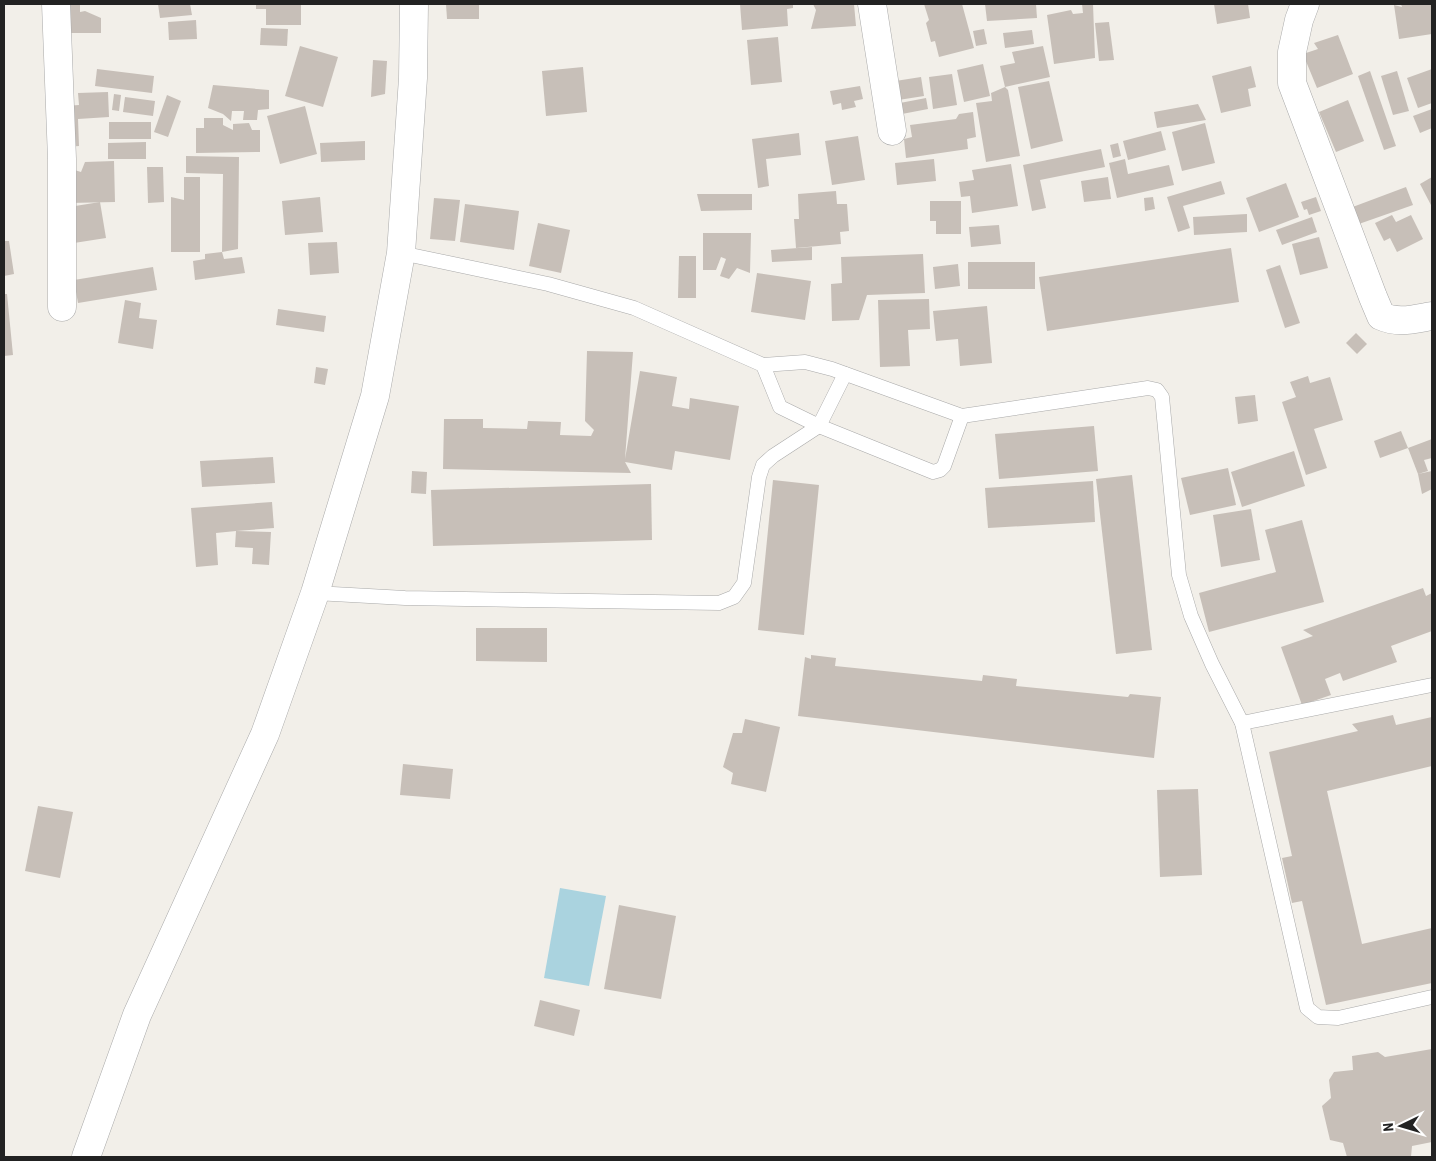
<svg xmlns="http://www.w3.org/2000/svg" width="1436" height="1161" viewBox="0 0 1436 1161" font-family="'Roboto Condensed',sans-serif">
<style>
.water{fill:#aad3df}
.building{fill:#c7bfb8}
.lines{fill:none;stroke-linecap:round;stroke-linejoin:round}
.service-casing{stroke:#a9a9a9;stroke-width:15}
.minor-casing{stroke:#a9a9a9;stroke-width:29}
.service{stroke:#fff;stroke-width:14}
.minor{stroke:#fff;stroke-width:28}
</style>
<rect width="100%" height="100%" fill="#f2efe9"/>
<polygon class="water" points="560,888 606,896 589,986 544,978"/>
<g class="building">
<polygon points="64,4 80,4 80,12 85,11 101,18 101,33 64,33"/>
<polygon points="158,4 190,4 192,15 160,18"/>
<polygon points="256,4 301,4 301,25 266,25 266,9 256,9"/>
<polygon points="446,4 479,4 479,19 447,19"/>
<polygon points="740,4 793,4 793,8 787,9 788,26 742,30"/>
<polygon points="813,4 854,4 856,26 811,29 816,10"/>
<polygon points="924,4 962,4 974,48 939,57 935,41 931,42 926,23 929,20"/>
<polygon points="985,4 1036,4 1037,18 987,21"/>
<polygon points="1082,4 1093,4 1095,58 1054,64 1047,15 1071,10 1073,14 1083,13"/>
<polygon points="1214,4 1248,4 1250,18 1217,24"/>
<polygon points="1401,4 1432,4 1432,34 1399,39 1394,5 1402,7"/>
<polygon points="196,20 197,39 169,40 168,22"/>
<polygon points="1109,22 1114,60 1099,61 1095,23"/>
<polygon points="261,28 288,29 287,46 260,45"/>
<polygon points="984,29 987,44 976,46 973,31"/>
<polygon points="1032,30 1034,44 1005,48 1003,33"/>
<polygon points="1338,35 1353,74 1317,88 1303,54 1318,49 1314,43"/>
<polygon points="778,37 782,82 751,85 747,40"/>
<polygon points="300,46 338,57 323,107 285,96"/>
<polygon points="1043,46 1050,77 1005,87 1000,66 1015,63 1012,52"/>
<polygon points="373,60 387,61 385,94 371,97"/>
<polygon points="983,64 990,96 964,102 957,70"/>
<polygon points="1251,66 1256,87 1248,89 1251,106 1221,113 1212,76"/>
<polygon points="583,67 587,112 546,116 542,71"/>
<polygon points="97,69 154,76 152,93 95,86"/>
<polygon points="1432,69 1432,103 1418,108 1407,78"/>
<polygon points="1370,71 1396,146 1384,150 1358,76"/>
<polygon points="1397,71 1409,111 1393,115 1381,76"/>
<polygon points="952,74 957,105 933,109 929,77"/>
<polygon points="921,77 924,96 892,101 889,82"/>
<polygon points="1049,81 1063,141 1031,149 1018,87"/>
<polygon points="213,85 269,90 269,109 258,110 257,120 243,120 244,111 232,111 231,121 223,114 208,108"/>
<polygon points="860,86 863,99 854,101 856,107 842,110 841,103 833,105 830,91"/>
<polygon points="1005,87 1008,90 1020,156 986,162 976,103 992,101 991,93"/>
<polygon points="108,92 109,117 78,119 79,146 67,147 65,106 79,105 78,93"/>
<polygon points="114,94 121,95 119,111 112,110"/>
<polygon points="167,95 181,101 168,137 154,132"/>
<polygon points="125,97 155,101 153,116 123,112"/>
<polygon points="926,98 928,109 902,114 900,103"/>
<polygon points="1348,100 1364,141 1336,152 1319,112"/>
<polygon points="1198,104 1206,120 1157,128 1154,112"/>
<polygon points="305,106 317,154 280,164 267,116"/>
<polygon points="1432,109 1432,128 1420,133 1413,116"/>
<polygon points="973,112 976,137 967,139 968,149 906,158 904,139 912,137 910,125 956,119 959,114"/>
<polygon points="204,118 223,118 223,125 233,130 233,124 249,123 252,130 260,130 260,152 196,153 196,128 204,128"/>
<rect x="109" y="122" width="42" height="17"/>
<polygon points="1205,123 1215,163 1182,171 1172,132"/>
<polygon points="1161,131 1166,150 1128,160 1123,141"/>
<polygon points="799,133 801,155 766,159 769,186 758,188 752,139"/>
<polygon points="858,136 865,180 832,185 825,141"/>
<polygon points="365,141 365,160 321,162 320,143"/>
<polygon points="146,142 146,159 108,159 108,143"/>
<polygon points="1118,143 1121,156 1113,158 1110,145"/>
<polygon points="1101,149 1105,167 1040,180 1046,208 1032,211 1023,165"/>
<polygon points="186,156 239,157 238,249 222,252 224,259 242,257 245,273 195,280 193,261 205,259 205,254 222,252 223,174 186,173"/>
<polygon points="934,159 936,181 897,185 895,163"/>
<polygon points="1125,159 1128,174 1169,165 1174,185 1117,198 1109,163"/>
<polygon points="114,161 115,202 69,203 68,168 81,172 85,162"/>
<polygon points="1011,164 1018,206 972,213 970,196 961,197 959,182 974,180 972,170"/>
<polygon points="147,167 163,167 164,202 148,203"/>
<polygon points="184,177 200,177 200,252 171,252 171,197 184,200"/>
<polygon points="1108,177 1111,199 1084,202 1081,181"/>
<polygon points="1432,177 1432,207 1420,184"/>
<polygon points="1221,181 1225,194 1183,206 1190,228 1178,232 1167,197"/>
<polygon points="1286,183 1299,217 1259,232 1246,198"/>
<polygon points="1406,187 1413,205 1356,225 1350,208"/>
<polygon points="836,191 837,204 847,204 849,231 840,232 841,244 796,248 794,219 799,219 798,194"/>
<polygon points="697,194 752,194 752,210 701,211"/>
<polygon points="320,197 323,232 285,235 282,201"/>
<polygon points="1153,197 1155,209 1145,211 1144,198"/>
<polygon points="1316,197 1321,211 1309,215 1307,209 1304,210 1301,202"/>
<polygon points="434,198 460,200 455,241 430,239"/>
<polygon points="930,201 961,201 961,234 936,234 936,221 930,221"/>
<polygon points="100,202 106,238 74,243 69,207"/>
<polygon points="465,204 519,211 514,250 460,242"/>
<polygon points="1247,214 1247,232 1194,235 1193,217"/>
<polygon points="1392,215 1396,222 1411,215 1423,239 1397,252 1390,238 1384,241 1375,223"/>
<polygon points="1312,217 1317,232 1282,245 1276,230"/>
<polygon points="538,223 570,230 561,273 529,266"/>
<polygon points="999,225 1001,244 971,247 969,227"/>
<polygon points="703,233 751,233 750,273 737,268 729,279 720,276 726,259 721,257 716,270 703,270"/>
<polygon points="1319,237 1328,268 1300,275 1292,244"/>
<polygon points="4,241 9,241 14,274 4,276"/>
<polygon points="337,242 339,273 310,275 308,243"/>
<polygon points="812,247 812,260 772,262 771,250"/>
<polygon points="1231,248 1239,302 1047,331 1039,277"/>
<polygon points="923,254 925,293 867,295 859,320 832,321 831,284 842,283 841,257"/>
<polygon points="679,256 696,256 696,298 678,298"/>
<rect x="968" y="262" width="67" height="27"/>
<polygon points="958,264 960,286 935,289 933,267"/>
<polygon points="1280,265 1300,323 1285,328 1266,270"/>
<polygon points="153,267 157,290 78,303 74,280"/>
<polygon points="757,273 811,281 805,320 751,312"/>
<polygon points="4,294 7,294 13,355 4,356"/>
<polygon points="929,299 930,329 908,330 910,366 880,367 878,300"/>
<polygon points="125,300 141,303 139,318 157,320 153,349 118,343"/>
<polygon points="987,306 992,363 960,366 958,339 936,341 933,311"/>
<polygon points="278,309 326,316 324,332 276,325"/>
<polygon points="1356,333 1367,344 1357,354 1346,343"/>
<polygon points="587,351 633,352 625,459 640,371 677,377 672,406 689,409 690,398 739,406 730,460 675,451 672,470 625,462 631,473 443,469 444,419 483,419 483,428 527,429 528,421 561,422 560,435 591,436 594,430 585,421"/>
<polygon points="316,367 328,369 325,385 314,383"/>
<polygon points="1308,376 1310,383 1330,377 1343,420 1314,429 1327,468 1306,475 1282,402 1296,397 1290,382"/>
<polygon points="1255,395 1258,421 1238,424 1235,397"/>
<polygon points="1094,426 1098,471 999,479 995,434"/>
<polygon points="1401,431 1408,448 1380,458 1374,441"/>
<polygon points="1432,439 1432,458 1424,460 1428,471 1418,474 1432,471 1432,489 1422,494 1418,474 1408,448"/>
<polygon points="1294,451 1305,486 1242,507 1231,472"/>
<polygon points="273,457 275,483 202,487 200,461"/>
<polygon points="1228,468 1236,505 1190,515 1181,478"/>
<polygon points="412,471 427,472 426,494 411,493"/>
<polygon points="1132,475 1152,650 1116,654 1096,479"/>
<polygon points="773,480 819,485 804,635 758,630"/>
<polygon points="1093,481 1095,522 988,528 985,488"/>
<polygon points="651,484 652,540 433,546 431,490"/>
<polygon points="272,502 274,528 236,531 271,532 269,565 252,564 253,548 235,547 236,531 216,533 218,565 196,567 191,508"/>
<polygon points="1251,509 1260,560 1221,567 1213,515"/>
<polygon points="1302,520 1324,602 1209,632 1199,593 1276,572 1265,530"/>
<polygon points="1423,588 1426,596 1432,593 1432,631 1391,646 1397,662 1343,681 1340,673 1325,679 1331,695 1302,705 1281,647 1313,636 1303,630"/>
<polygon points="476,628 547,628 547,662 476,661"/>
<polygon points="811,655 836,658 835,666 982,681 983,675 1017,679 1016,686 1128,697 1130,694 1161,697 1154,758 798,716 805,657 811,659"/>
<polygon points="1393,715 1396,725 1432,717 1432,766 1327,791 1362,944 1432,928 1432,983 1326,1005 1302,901 1292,903 1282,858 1292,856 1269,752 1358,731 1352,724"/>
<polygon points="745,719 780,727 766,792 731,784 733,773 723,767 733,733 742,733"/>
<polygon points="403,764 453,769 450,799 400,795"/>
<polygon points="1198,789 1202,875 1160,877 1157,790"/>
<polygon points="38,806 73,812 60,878 25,871"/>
<polygon points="619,905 676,916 661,999 604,989"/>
<polygon points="540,1000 580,1010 574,1036 534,1026"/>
<polygon points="1432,1049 1432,1142 1412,1146 1411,1157 1347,1157 1343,1143 1330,1140 1322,1106 1331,1098 1329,1080 1334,1072 1353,1070 1352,1056 1378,1052 1385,1057"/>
</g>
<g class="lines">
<defs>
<g id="service">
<polyline points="401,253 548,284 634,308 763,365 805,362 832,369 962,416 1148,388 1157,390 1162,397 1179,575 1191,616 1212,664 1242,723 1307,1008 1318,1017 1338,1018 1432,997"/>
<polyline points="763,365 780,407 819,426 933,472 940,470 944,466 962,416"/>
<polyline points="315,593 405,598 719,603 734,597 744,583 759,477 763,465 773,456 819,426 845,374"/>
<polyline points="1242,723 1432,685"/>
</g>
<g id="minor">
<polyline points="56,4 62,159 62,307"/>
<polyline points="872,4 892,131"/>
<path d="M1305,4l-6,16 -7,32v31l81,214 8,19c17,8 33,3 51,0"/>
<polyline points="86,1157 137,1015 265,734 315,593 375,396 401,253 413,78 414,4"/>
</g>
</defs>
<use href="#service" class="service-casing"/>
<use href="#minor" class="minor-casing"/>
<use href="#service" class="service"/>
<use href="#minor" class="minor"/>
</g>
<rect width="1436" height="1161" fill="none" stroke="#222222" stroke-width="10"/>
<g transform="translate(1401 1126) rotate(265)" stroke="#ffffff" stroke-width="4" paint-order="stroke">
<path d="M0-4L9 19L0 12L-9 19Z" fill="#222222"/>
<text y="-8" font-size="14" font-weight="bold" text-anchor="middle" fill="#222222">N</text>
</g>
</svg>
